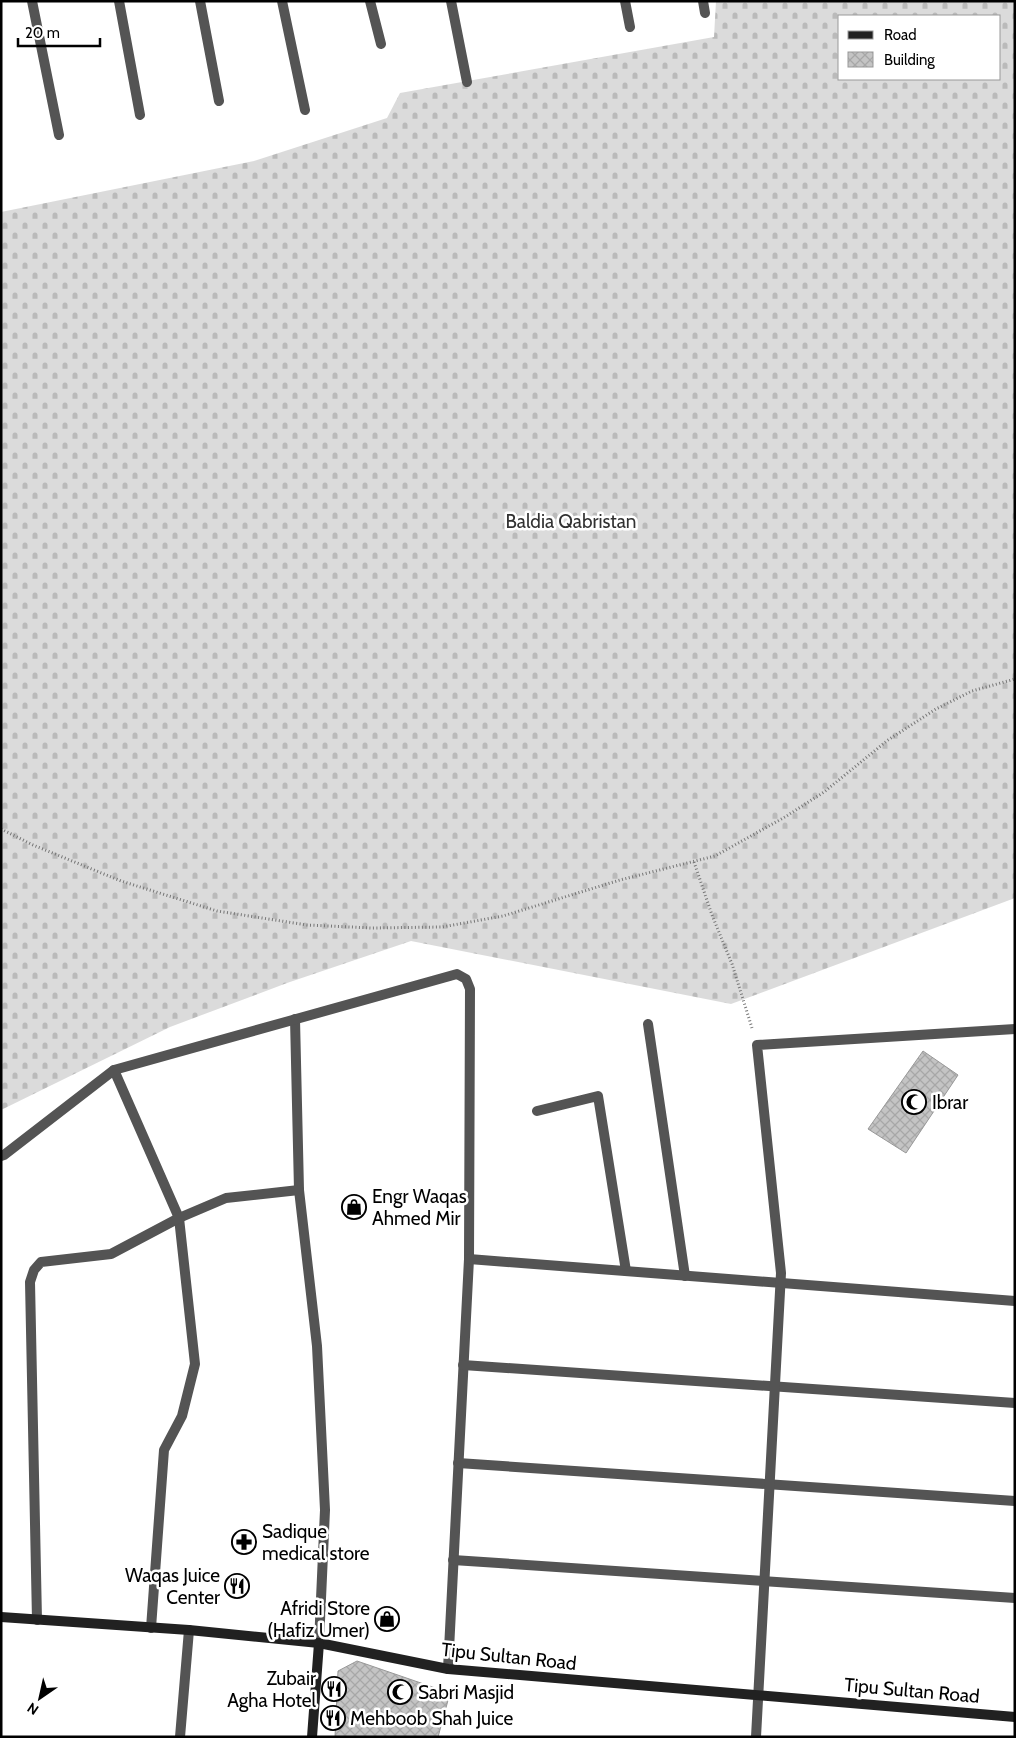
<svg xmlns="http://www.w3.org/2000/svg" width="1016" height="1738" viewBox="0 0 1016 1738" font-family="Cabin,sans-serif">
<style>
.cemetery{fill:url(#cemetery-stones);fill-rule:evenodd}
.building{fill:url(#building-cross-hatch);stroke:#989898}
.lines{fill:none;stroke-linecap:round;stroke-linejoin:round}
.path{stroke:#767676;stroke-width:3;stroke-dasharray:1 2.5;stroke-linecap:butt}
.street{stroke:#545454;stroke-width:10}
.secondary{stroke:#212121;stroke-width:10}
.labels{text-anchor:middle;stroke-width:5;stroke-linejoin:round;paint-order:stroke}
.park-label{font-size:19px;fill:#323232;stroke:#fff}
.poi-label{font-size:19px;fill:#000;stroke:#fff;text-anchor:start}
.street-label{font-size:19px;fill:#000;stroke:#fff}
</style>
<defs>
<pattern id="cemetery-stones" width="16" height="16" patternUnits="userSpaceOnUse" patternTransform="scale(1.25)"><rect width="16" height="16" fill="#dbdbdb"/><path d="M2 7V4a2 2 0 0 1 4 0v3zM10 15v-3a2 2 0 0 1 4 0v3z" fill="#bababa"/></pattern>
<pattern id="building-cross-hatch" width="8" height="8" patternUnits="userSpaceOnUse" patternTransform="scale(1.25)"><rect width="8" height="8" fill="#c4c4c4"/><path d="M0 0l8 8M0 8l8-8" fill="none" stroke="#a7a7a7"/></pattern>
</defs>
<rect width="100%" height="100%" fill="#fff"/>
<path class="cemetery" d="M716,1h299v897l-284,106 -320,-63 -124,42 -117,44 -169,83v-898l253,-51 133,-43 13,-25 314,-56zM840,16h160v63h-160z"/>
<g class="building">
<polygon points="923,1051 958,1075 906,1153 868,1129"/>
<polygon points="357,1661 450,1693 438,1737 335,1737 338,1671"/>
</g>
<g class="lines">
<g class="path">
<polyline points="1,829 33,845 121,881 217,911 307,925 372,928 442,927 503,916 620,880 715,856 785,817 824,792 888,740 936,709 972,691 1015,679"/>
<polyline points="694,862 712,915 732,964 752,1028"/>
</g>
<g class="street">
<polyline points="32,1 59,135"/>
<polyline points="119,1 140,115"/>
<polyline points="200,1 219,101"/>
<polyline points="282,1 305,110"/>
<polyline points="370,1 381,44"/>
<polyline points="451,1 467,82"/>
<polyline points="625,1 630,27"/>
<polyline points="703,1 705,13"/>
<polyline points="295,1019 299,1190 317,1346 325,1510 319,1643"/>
<polyline points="648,1024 685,1276"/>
<polyline points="114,1070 179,1218 195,1364 182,1416 164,1450 151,1628"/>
<polyline points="537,1111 598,1096 626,1271"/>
<polyline points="1,1156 4,1155 114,1070 457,974 466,979 470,989 469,1259 448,1669"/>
<polyline points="469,1259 1015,1301"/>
<polyline points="463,1365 1015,1403"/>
<polyline points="458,1463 1015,1501"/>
<polyline points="453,1560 1015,1598"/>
<polyline points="37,1620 30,1282 34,1270 41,1262 111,1254 179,1218 226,1198 299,1190"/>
<polyline points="180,1737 189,1630"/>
<polyline points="756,1737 781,1273 757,1045 1015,1029"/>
</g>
<g class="secondary">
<polyline points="1,1617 189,1630 319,1643 448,1669 1015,1717"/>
<polyline points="312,1737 319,1643"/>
</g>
</g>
<defs>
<symbol id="mosque-ring" viewBox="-11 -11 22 22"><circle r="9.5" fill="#fff" stroke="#000" stroke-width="1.5"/><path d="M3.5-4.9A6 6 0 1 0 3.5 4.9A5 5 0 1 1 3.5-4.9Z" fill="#000"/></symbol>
<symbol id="shop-ring" viewBox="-11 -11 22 22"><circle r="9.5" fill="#fff" stroke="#000" stroke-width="1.5"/><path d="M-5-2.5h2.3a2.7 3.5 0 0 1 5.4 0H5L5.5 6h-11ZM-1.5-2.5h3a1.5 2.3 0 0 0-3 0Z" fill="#000"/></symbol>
<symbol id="pharmacy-ring" viewBox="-11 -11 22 22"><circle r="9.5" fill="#fff" stroke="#000" stroke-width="1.5"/><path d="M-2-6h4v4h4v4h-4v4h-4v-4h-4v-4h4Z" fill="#000"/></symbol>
<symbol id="restaurant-ring" viewBox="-11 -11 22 22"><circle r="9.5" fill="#fff" stroke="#000" stroke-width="1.5"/><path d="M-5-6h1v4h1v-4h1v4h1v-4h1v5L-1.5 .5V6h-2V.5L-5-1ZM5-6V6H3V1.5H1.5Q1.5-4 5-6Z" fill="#000"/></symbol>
</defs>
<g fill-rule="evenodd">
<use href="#mosque-ring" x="900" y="1088" width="28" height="28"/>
<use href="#shop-ring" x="340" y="1193" width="28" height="28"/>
<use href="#pharmacy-ring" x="230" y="1528" width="28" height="28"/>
<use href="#restaurant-ring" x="223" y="1572" width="28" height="28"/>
<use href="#shop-ring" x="373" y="1605" width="28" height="28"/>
<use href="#restaurant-ring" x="320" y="1675" width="28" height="28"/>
<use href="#mosque-ring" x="386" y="1678" width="28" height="28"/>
<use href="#restaurant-ring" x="319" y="1704" width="28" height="28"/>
</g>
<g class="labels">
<g class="park-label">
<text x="571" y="528">Baldia Qabristan</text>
</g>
<g class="poi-label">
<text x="932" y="1109">Ibrar</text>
<text x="372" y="1203">Engr Waqas<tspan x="372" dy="22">Ahmed Mir</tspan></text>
<text x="262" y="1538">Sadique<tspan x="262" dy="22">medical store</tspan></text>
<text x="220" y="1582" text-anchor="end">Waqas Juice<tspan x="220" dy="22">Center</tspan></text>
<text x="370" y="1615" text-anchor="end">Afridi Store<tspan x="370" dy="22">(Hafiz Umer)</tspan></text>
<text x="316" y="1685" text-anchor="end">Zubair<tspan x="316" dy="22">Agha Hotel</tspan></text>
<text x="418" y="1699">Sabri Masjid</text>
<text x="350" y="1725">Mehboob Shah Juice</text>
</g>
<g class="street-label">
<text transform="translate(509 1656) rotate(6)" y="7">Tipu Sultan Road</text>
<text transform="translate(912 1690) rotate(5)" y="7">Tipu Sultan Road</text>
</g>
</g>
<rect width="1016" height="1738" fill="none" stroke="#000000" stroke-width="5"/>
<rect x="838" y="15" width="162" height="65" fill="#ffffff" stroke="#999999"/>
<rect x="848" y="31" width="25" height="8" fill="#212121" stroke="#999999"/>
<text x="884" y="40" font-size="15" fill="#000000">Road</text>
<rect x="848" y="52" width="25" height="15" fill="url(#building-cross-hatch)" stroke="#999999"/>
<text x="884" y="65" font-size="15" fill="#000000">Building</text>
<g transform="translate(40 1698) rotate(214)" stroke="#ffffff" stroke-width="4" paint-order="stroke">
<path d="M0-4L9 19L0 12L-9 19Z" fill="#000000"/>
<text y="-8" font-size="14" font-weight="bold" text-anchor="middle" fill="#000000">N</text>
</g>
<path d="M18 38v8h82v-8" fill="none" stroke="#000000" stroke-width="2.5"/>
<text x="25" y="38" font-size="15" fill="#000000" stroke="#ffffff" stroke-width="4" paint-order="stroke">20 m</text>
</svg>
